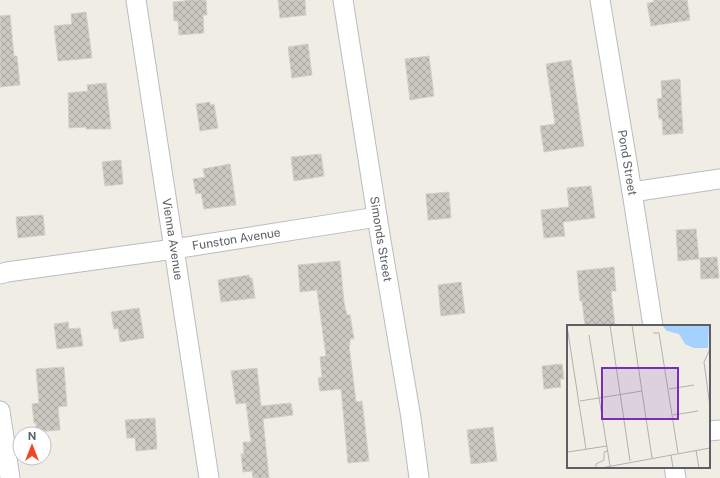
<svg xmlns="http://www.w3.org/2000/svg" width="720" height="478" viewBox="0 0 720 478" font-family="'Public Sans',sans-serif">
<style>
.building{fill:url(#building-cross-hatch);stroke:#d5d0c2}
.lines{fill:none;stroke-linecap:round;stroke-linejoin:round}
.street-casing{stroke:#b9bcc1;stroke-width:21}
.street{stroke:#fff;stroke-width:19}
.labels{text-anchor:middle;stroke-width:4;stroke-linejoin:round;paint-order:stroke}
.street-label{font-size:12px;fill:#5c6066;stroke:#fff}
.inset-road{fill:none;stroke:#b1b1ae;stroke-width:1}
.view{fill:#7b2cbf;fill-opacity:0.15;stroke:#7b2cbf;stroke-width:2}
.inset-edge{fill:none;stroke:#5c6066;stroke-width:2}
</style>
<defs>
<pattern id="building-cross-hatch" width="8" height="8" patternUnits="userSpaceOnUse"><rect width="8" height="8" fill="#cbc8c1"/><path d="M0 0l8 8M0 8l8-8" fill="none" stroke="#a8a6a1"/></pattern>
</defs>
<rect width="100%" height="100%" fill="#f0eee4"/>
<g class="building">
<polygon points="185,0 206,0 207,15 203,15 204,33 179,35 178,21 174,21 173,2 185,1"/>
<polygon points="278,0 305,0 306,15 280,18"/>
<polygon points="654,0 687,0 690,20 651,26 647,3 654,2"/>
<polygon points="86,12 92,58 58,61 54,26 72,24 71,14"/>
<polygon points="10,15 14,56 17,56 20,85 0,87 0,16"/>
<polygon points="308,44 312,75 292,78 288,47"/>
<polygon points="429,56 434,96 410,100 405,59"/>
<polygon points="571,60 584,146 544,152 540,126 555,124 546,64"/>
<polygon points="680,79 683,133 663,135 662,119 659,119 657,99 662,98 661,81"/>
<polygon points="106,83 111,129 86,129 86,127 69,128 68,93 88,91 87,85"/>
<polygon points="210,102 210,105 214,104 218,128 200,131 196,104"/>
<polygon points="321,154 324,176 294,181 291,157"/>
<polygon points="121,160 123,184 105,186 102,162"/>
<polygon points="230,164 236,205 204,209 201,193 196,194 193,179 205,177 203,169"/>
<polygon points="591,186 595,218 563,222 565,236 544,238 541,210 569,207 567,188"/>
<polygon points="449,192 451,218 428,220 426,194"/>
<polygon points="43,215 45,235 18,238 16,217"/>
<polygon points="696,229 699,259 678,261 676,230"/>
<polygon points="717,257 719,278 701,279 700,258"/>
<polygon points="340,261 344,302 347,315 350,315 354,339 350,339 350,345 349,345 356,402 362,401 369,461 348,463 341,389 320,391 318,378 322,377 320,357 326,356 317,290 300,292 298,265"/>
<polygon points="614,267 616,291 611,291 615,326 585,326 582,301 580,301 577,271"/>
<polygon points="249,275 250,278 252,278 255,298 221,302 218,280"/>
<polygon points="461,282 465,313 441,316 438,285"/>
<polygon points="139,308 144,338 120,342 118,328 114,329 111,312"/>
<polygon points="68,322 69,329 80,328 83,346 57,349 54,324"/>
<polygon points="562,364 564,379 560,379 561,387 544,389 542,366"/>
<polygon points="64,367 67,406 58,407 60,430 36,432 36,423 34,423 32,404 39,403 36,369"/>
<polygon points="257,368 261,406 291,403 293,415 263,419 269,478 253,478 252,471 243,472 241,454 244,454 243,442 251,442 246,403 236,404 231,371"/>
<polygon points="155,418 157,449 136,451 135,438 127,438 125,420"/>
<polygon points="493,427 497,461 471,464 467,430"/>
</g>
<g class="lines">
<defs>
<g id="street">
<path id="s1" d="M136,0l73,478"/>
<path id="s2" d="M343,0l38,241 30,177 8,60"/>
<path id="s3" d="M600,0l32,192 21,134"/>
<polyline points="632,192 720,179"/>
<path id="s4" d="M0,274l7,-2 167,-23 203,-32"/>
<polyline points="0,411 10,478"/>
<polyline points="709,431 720,430"/>
<polyline points="674,467 676,478"/>
</g>
</defs>
<use href="#street" class="street-casing"/>
<use href="#street" class="street"/>
</g>
<g class="labels">
<g class="street-label">
<text dy="4" stroke="none"><textPath href="#s3" startOffset="165">Pond Street</textPath></text>
<text dy="4" stroke="none"><textPath href="#s1" startOffset="242">Vienna Avenue</textPath></text>
<text dy="4" stroke="none"><textPath href="#s4" startOffset="239">Funston Avenue</textPath></text>
<text dy="4" stroke="none"><textPath href="#s2" startOffset="242">Simonds Street</textPath></text>
</g>
</g>
<g transform="translate(567 325)">
<rect width="143" height="143" fill="#f0eee4"/>
<path d="M95,0h47l-1,23h-14l-9,-4 -6,-10 -12,-3z" fill="#a5d1ff"/>
<path class="inset-road" d="M43,0l20,136M65,0l20,133M0,1l19,123M86,8h6l19,120M22,10l21,131M143,24l-6,13 6,45M102,64l25,-4M13,76l62,-10M106,90l25,-4M129,125l3,18M1,127l39,-6M104,130l2,13M29,143v-4l8,-4v-8l3,-1M34,143l109,-20"/>
<path class="view" d="M35,43h76v51h-76z"/>
<rect width="143" height="143" class="inset-edge"/>
</g>
<g transform="translate(32 446)"><circle r="19" fill="#ffffff" stroke="#bebfc2"/>
<path d="M0-3L7 15L0 10L-7 15Z" fill="#f64324"/>
<text y="-6" font-size="11" font-weight="bold" text-anchor="middle" fill="#5c6066">N</text>
</g>
</svg>
